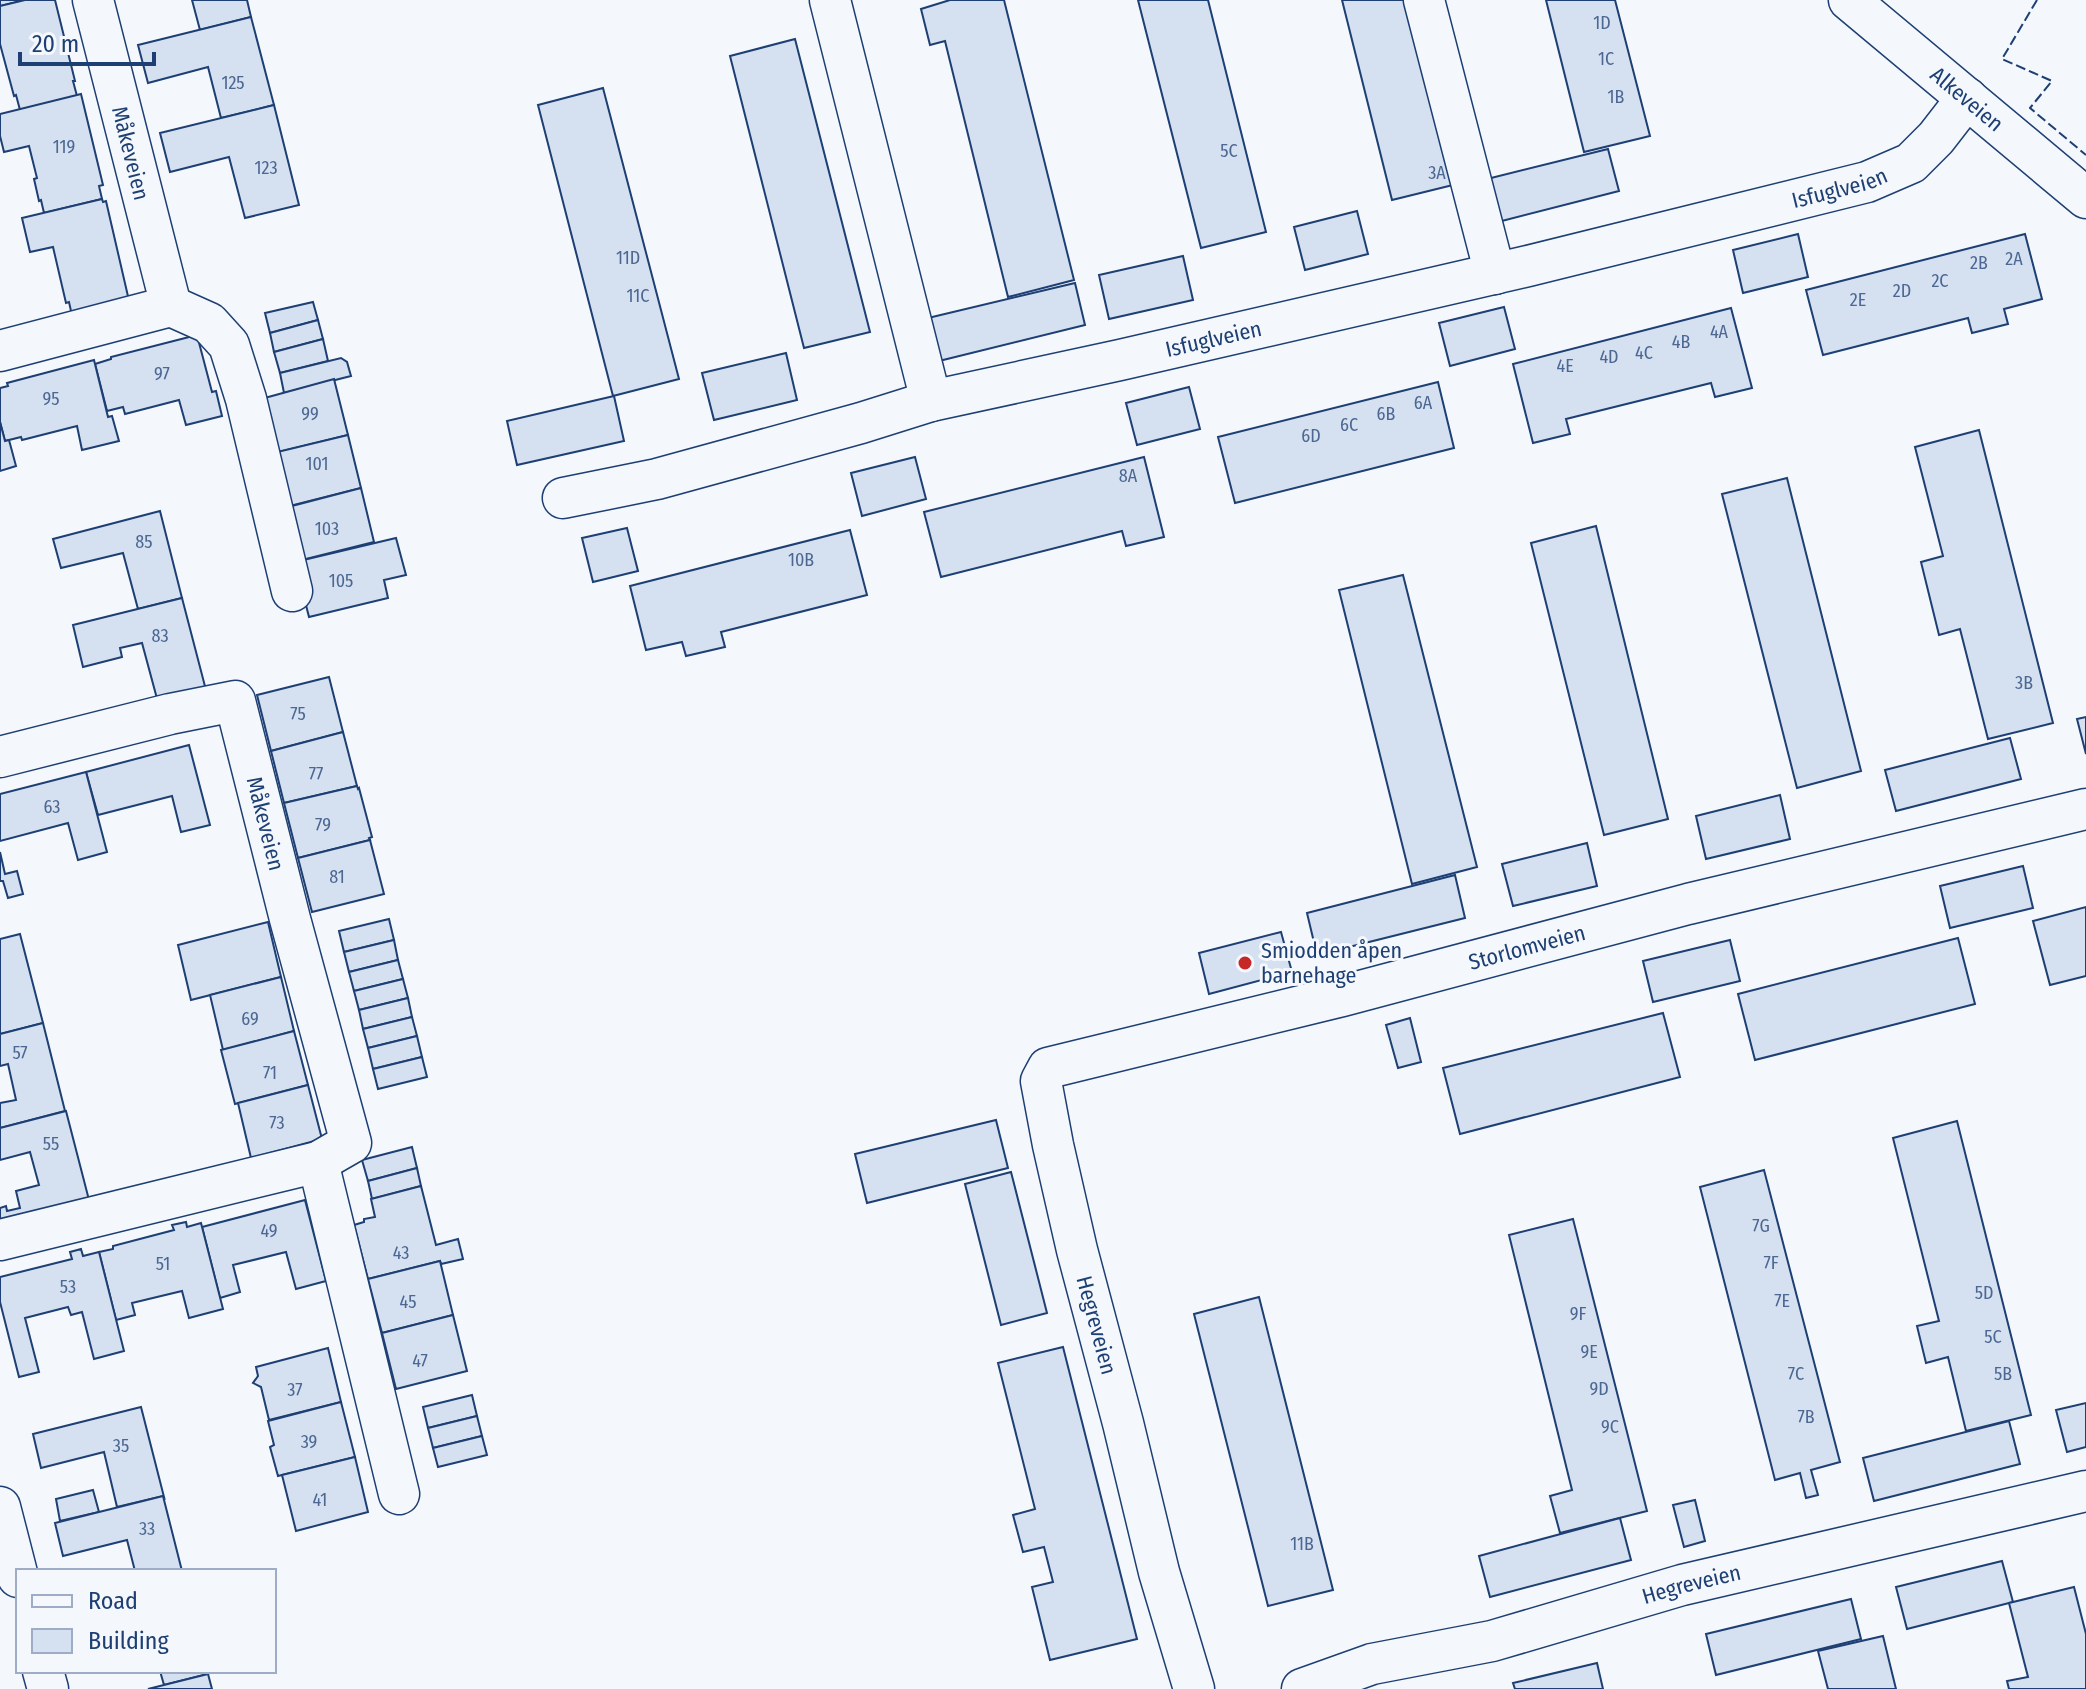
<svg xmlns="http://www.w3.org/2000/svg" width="2086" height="1689" viewBox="0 0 2086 1689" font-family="'Fira Sans Condensed',sans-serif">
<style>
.building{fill:#d5e0f0;stroke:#1d3f73;stroke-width:2}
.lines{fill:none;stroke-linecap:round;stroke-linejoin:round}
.minor-casing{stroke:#1d3f73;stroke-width:43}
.minor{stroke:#f4f7fb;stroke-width:40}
.fence{stroke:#1d3f73;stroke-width:2;stroke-dasharray:10 4;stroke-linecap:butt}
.poi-dot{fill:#c62828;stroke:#f4f7fb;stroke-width:3}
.labels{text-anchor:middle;stroke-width:6;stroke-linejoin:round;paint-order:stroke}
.number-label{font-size:18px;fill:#4b6792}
.street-label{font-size:22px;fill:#1d3f73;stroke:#f4f7fb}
.poi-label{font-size:22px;fill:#1d3f73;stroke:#f4f7fb;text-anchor:start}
</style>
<rect width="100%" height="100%" fill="#f4f7fb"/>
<g class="building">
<polygon points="0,0 25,0 0,6"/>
<polygon points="25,0 55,0 75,81 73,81 77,96 20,110 16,95 14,96 0,44 0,6"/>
<polygon points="192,0 247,0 251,17 200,30"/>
<polygon points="950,0 1004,0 1074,280 1008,297 945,41 930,45 921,9"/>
<polygon points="1138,0 1208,0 1266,232 1201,248"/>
<polygon points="1342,0 1411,0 1457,184 1392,200"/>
<polygon points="1546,0 1615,0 1650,136 1584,152"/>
<polygon points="251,17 274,105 221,118 208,67 148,83 138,45"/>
<polygon points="795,39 870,332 804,348 730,56"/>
<polygon points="603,88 679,379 613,396 538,105"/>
<polygon points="81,94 103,185 99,186 102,199 44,213 41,200 39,201 34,179 37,178 29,146 4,152 0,136 0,114"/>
<polygon points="274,105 299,205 245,218 229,157 170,172 160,133"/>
<polygon points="1608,149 1619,191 1494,223 1483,180"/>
<polygon points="102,199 103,202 106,201 130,305 73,320 69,302 66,303 53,247 30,252 22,218"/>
<polygon points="1357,211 1368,254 1305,270 1294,227"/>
<polygon points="1798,234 1808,277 1743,293 1733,250"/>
<polygon points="2025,234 2042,299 2004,309 2008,324 1972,333 1968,318 1823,355 1806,290"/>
<polygon points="1183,256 1193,300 1109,319 1099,275"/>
<polygon points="1075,283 1085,325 939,361 928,318"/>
<polygon points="313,302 318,320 270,333 265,313"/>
<polygon points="1504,307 1515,349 1450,366 1439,323"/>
<polygon points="1731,308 1752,388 1715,397 1711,383 1566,419 1570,434 1533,443 1513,364"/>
<polygon points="318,320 323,339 274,352 270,333"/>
<polygon points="197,335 212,392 216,391 222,416 186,425 179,400 125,414 123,407 107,411 95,364 111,359 111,357"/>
<polygon points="323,339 328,361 280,373 274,352"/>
<polygon points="786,353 797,400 714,420 702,373"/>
<polygon points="341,358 347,362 351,376 284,393 280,373"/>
<polygon points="94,360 108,417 112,416 119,441 82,450 77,426 22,440 21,437 5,441 0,422 0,388 8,386 7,383"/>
<polygon points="334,379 348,435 275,453 261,399"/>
<polygon points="1438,382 1454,448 1235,503 1218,437"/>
<polygon points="1189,387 1200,429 1137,445 1126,403"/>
<polygon points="614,396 624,441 517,465 507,421"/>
<polygon points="0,422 5,441 9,440 16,466 0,471"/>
<polygon points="1979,430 2053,723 1988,739 1960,629 1939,635 1921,562 1943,556 1915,447"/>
<polygon points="348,435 361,488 282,508 269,454"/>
<polygon points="915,457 926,499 862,516 851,473"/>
<polygon points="1144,457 1164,537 1126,546 1122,531 941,577 924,512"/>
<polygon points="1787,478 1861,771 1797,788 1722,494"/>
<polygon points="361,488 374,542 302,560 288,507"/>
<polygon points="160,511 182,598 138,609 123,553 61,568 53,539"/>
<polygon points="1596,526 1668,819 1604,835 1531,543"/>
<polygon points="627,528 638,571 593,582 582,538"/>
<polygon points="850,530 867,595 721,632 725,647 686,656 682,642 646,650 630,586"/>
<polygon points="396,538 406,575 384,580 388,598 309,617 295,562"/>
<polygon points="1403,575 1477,867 1412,884 1339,590"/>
<polygon points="182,598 207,694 159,706 142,643 120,648 122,657 83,667 73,625"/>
<polygon points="329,677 343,732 271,751 257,695"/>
<polygon points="2086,717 2086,754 2077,719"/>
<polygon points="343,732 357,786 284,803 271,751"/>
<polygon points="2010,738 2021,779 1896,811 1885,770"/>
<polygon points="189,745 210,825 181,832 172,796 98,815 86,772"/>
<polygon points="86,772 107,852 78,860 68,823 0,841 0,794"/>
<polygon points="357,786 358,789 359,788 372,837 369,838 370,840 298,858 284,803"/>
<polygon points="1780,795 1790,839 1706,859 1696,816"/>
<polygon points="370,840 384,894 312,912 298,858"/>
<polygon points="1587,843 1597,886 1513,906 1502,864"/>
<polygon points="0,852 5,874 17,871 23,894 8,898 3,881 0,881"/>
<polygon points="2023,866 2033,908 1950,928 1940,886"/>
<polygon points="1455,875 1465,918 1317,955 1307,913"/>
<polygon points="2086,907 2086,976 2050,985 2033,921"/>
<polygon points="389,919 394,940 344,952 339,931"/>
<polygon points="268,922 281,977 191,1000 178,945"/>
<polygon points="1281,932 1292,972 1209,994 1199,953"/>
<polygon points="20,934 43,1023 0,1034 0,939"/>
<polygon points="1958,938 1975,1004 1755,1060 1738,994"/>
<polygon points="394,940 398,960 349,972 344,952"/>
<polygon points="1730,940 1740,981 1653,1002 1643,961"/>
<polygon points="398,960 403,979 354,991 349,972"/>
<polygon points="281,977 294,1031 223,1050 210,995"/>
<polygon points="403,979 408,998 359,1010 354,991"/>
<polygon points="408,998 412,1017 363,1029 359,1010"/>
<polygon points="1663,1013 1680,1077 1460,1134 1443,1068"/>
<polygon points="412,1017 417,1036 368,1048 363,1029"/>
<polygon points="1410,1018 1421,1062 1398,1068 1386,1025"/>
<polygon points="43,1023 65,1111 0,1128 0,1103 16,1100 8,1064 0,1066 0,1034"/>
<polygon points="294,1031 308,1085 235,1104 221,1050"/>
<polygon points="417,1036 422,1057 373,1069 368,1048"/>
<polygon points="422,1057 427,1077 378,1089 373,1069"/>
<polygon points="308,1085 322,1139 251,1158 238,1103"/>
<polygon points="66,1111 89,1200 0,1223 0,1208 6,1206 7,1211 20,1208 16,1191 39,1185 30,1152 0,1160 0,1128"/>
<polygon points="996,1120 1008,1168 867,1203 855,1154"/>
<polygon points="1957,1121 2031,1415 1966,1431 1948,1357 1926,1363 1917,1326 1939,1321 1893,1138"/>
<polygon points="412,1147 417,1168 368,1181 362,1160"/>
<polygon points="417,1168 421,1186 372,1199 368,1181"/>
<polygon points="1764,1170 1840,1462 1811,1470 1818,1495 1806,1498 1800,1473 1775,1480 1700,1187"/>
<polygon points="1011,1172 1047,1313 1001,1325 965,1184"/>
<polygon points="421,1186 436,1245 458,1239 463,1259 441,1264 440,1261 368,1279 354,1225 364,1222 364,1219 375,1217 371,1199"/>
<polygon points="305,1200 326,1281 296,1289 286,1252 233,1265 240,1292 220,1298 202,1227"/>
<polygon points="1573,1219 1647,1511 1560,1533 1550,1496 1572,1490 1509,1235"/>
<polygon points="186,1222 187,1227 201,1223 223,1309 189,1318 182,1291 132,1303 135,1315 116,1320 99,1252 113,1249 113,1246 174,1230 172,1225"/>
<polygon points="81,1249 83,1256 99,1252 124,1351 94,1359 82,1312 71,1315 68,1307 25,1318 39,1372 19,1377 0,1302 0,1277 72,1259 70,1252"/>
<polygon points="440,1261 453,1315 382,1333 368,1279"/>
<polygon points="1259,1297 1333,1590 1268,1606 1194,1314"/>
<polygon points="453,1315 467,1371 396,1389 382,1333"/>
<polygon points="1063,1347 1137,1639 1050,1660 1032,1587 1053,1582 1044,1547 1023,1552 1013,1515 1035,1509 998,1363"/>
<polygon points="328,1348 341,1402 269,1420 261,1387 253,1383 258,1376 256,1367"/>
<polygon points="472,1395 477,1416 428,1428 423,1407"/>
<polygon points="341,1402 355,1457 278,1476 270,1447 274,1445 268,1421"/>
<polygon points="2086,1403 2086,1447 2067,1452 2056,1410"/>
<polygon points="141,1407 164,1497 163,1496 117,1507 104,1452 41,1468 33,1434"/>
<polygon points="477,1416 482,1436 433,1448 428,1428"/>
<polygon points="2009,1421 2020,1464 1874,1501 1863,1458"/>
<polygon points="482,1436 487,1455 438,1467 433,1448"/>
<polygon points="355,1457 368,1512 296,1531 282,1475"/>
<polygon points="93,1490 99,1512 60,1521 56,1499"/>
<polygon points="163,1496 182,1571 135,1571 127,1540 63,1556 55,1523"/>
<polygon points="1695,1500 1705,1541 1684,1547 1673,1505"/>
<polygon points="1620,1518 1631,1560 1490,1597 1479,1556"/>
<polygon points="2002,1561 2013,1602 1907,1629 1896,1587"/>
<polygon points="2074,1587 2086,1634 2086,1689 2009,1689 2007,1681 2028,1677 2009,1603"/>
<polygon points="1851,1599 1861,1639 1716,1675 1706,1634"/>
<polygon points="1883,1636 1896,1689 1828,1689 1818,1651"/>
<polygon points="1597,1663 1603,1689 1515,1689 1513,1683"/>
<polygon points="160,1671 207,1671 208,1674 164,1685"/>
<polygon points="208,1674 212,1689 148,1689"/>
</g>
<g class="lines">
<defs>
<g id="minor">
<polyline points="830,0 931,401"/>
<polyline points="1424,0 1495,274"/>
<path id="s1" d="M1849,0l237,198"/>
<polyline points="171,306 209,323 229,345 246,399 292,591"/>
<polyline points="0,351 171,306 93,0"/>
<path id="s2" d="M563,498l94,-19 204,-56 70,-22 189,-41 408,-94 339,-84 44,-19 25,-25 31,-40"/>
<path id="s3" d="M0,757l170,-43 65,-13 55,218 61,224 -33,19 -318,78"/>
<polyline points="318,1162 399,1494"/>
<polyline points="0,1507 18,1577"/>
<polyline points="43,1671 48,1689"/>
<path id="s4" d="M1194,1689l-35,-117 -36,-149 -46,-173 -24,-105 -12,-64 7,-13 294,-72 346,-92 398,-95"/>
<path id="s5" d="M1302,1689l70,-25 120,-23 190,-56 404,-94"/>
</g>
</defs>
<use href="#minor" class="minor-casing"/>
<use href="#minor" class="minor"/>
<polyline class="fence" points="2037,0 2002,59 2052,81 2030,108 2086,155"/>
</g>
<circle class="poi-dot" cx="1245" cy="963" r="8"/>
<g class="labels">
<g class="number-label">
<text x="1602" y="29">1D</text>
<text x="1606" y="65">1C</text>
<text x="233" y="89">125</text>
<text x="1616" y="103">1B</text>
<text x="64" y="153">119</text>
<text x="1229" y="157">5C</text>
<text x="266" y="174">123</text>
<text x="1437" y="179">3A</text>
<text x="628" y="264">11D</text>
<text x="2014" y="265">2A</text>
<text x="1979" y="269">2B</text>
<text x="1940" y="287">2C</text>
<text x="1902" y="297">2D</text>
<text x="638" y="302">11C</text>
<text x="1858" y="306">2E</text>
<text x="1719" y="338">4A</text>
<text x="1681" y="348">4B</text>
<text x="1644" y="359">4C</text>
<text x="1609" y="363">4D</text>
<text x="1565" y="372">4E</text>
<text x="162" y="380">97</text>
<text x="51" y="405">95</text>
<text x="1423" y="409">6A</text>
<text x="310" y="420">99</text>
<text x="1386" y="420">6B</text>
<text x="1349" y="431">6C</text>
<text x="1311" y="442">6D</text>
<text x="317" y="470">101</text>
<text x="1128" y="482">8A</text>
<text x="327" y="535">103</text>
<text x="144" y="548">85</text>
<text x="801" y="566">10B</text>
<text x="341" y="587">105</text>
<text x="160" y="642">83</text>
<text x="2024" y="689">3B</text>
<text x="298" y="720">75</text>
<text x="316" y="780">77</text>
<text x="52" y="813">63</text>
<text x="323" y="831">79</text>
<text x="337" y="883">81</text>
<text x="250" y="1025">69</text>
<text x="20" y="1059">57</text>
<text x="270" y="1079">71</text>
<text x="277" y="1129">73</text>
<text x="51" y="1150">55</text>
<text x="1761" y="1232">7G</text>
<text x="269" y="1237">49</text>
<text x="401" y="1259">43</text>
<text x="1771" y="1269">7F</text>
<text x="163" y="1270">51</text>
<text x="68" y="1293">53</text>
<text x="1984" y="1299">5D</text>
<text x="1782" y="1307">7E</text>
<text x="408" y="1308">45</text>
<text x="1578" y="1320">9F</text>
<text x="1993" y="1343">5C</text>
<text x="1589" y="1358">9E</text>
<text x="420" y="1367">47</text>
<text x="1796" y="1380">7C</text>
<text x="2003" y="1380">5B</text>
<text x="1599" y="1395">9D</text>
<text x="295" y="1396">37</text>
<text x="1806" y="1423">7B</text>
<text x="1610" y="1433">9C</text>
<text x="309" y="1448">39</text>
<text x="121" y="1452">35</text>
<text x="320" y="1506">41</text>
<text x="147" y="1535">33</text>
<text x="1302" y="1550">11B</text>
</g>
<g class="street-label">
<text dy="8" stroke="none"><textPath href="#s1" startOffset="154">Alkeveien</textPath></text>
<text transform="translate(131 153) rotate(76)" y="8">Måkeveien</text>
<text dy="8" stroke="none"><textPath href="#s2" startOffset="1314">Isfuglveien</textPath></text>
<text dy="8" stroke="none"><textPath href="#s2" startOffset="670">Isfuglveien</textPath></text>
<text dy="8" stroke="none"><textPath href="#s3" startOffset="368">Måkeveien</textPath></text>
<text dy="8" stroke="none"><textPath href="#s4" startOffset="1136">Storlomveien</textPath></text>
<text transform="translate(1097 1325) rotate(75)" y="8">Hegreveien</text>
<text dy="8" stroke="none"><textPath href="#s5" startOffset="404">Hegreveien</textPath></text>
</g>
<g class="poi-label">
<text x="1261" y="958">Smiodden åpen<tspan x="1261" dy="25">barnehage</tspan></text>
</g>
</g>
<rect x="16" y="1569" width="260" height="104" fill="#f4f7fb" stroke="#9eadc5" stroke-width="2"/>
<rect x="32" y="1595" width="40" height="12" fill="#f4f7fb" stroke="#9eadc5" stroke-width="2"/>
<text x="88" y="1609" font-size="24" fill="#1d3f73">Road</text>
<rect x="32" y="1629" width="40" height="24" fill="#d5e0f0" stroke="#9eadc5" stroke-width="2"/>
<text x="88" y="1649" font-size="24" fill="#1d3f73">Building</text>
<path d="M20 52v12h134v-12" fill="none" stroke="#1d3f73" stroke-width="4"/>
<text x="32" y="52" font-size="24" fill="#1d3f73" stroke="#f4f7fb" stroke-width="6" paint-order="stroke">20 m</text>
</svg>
